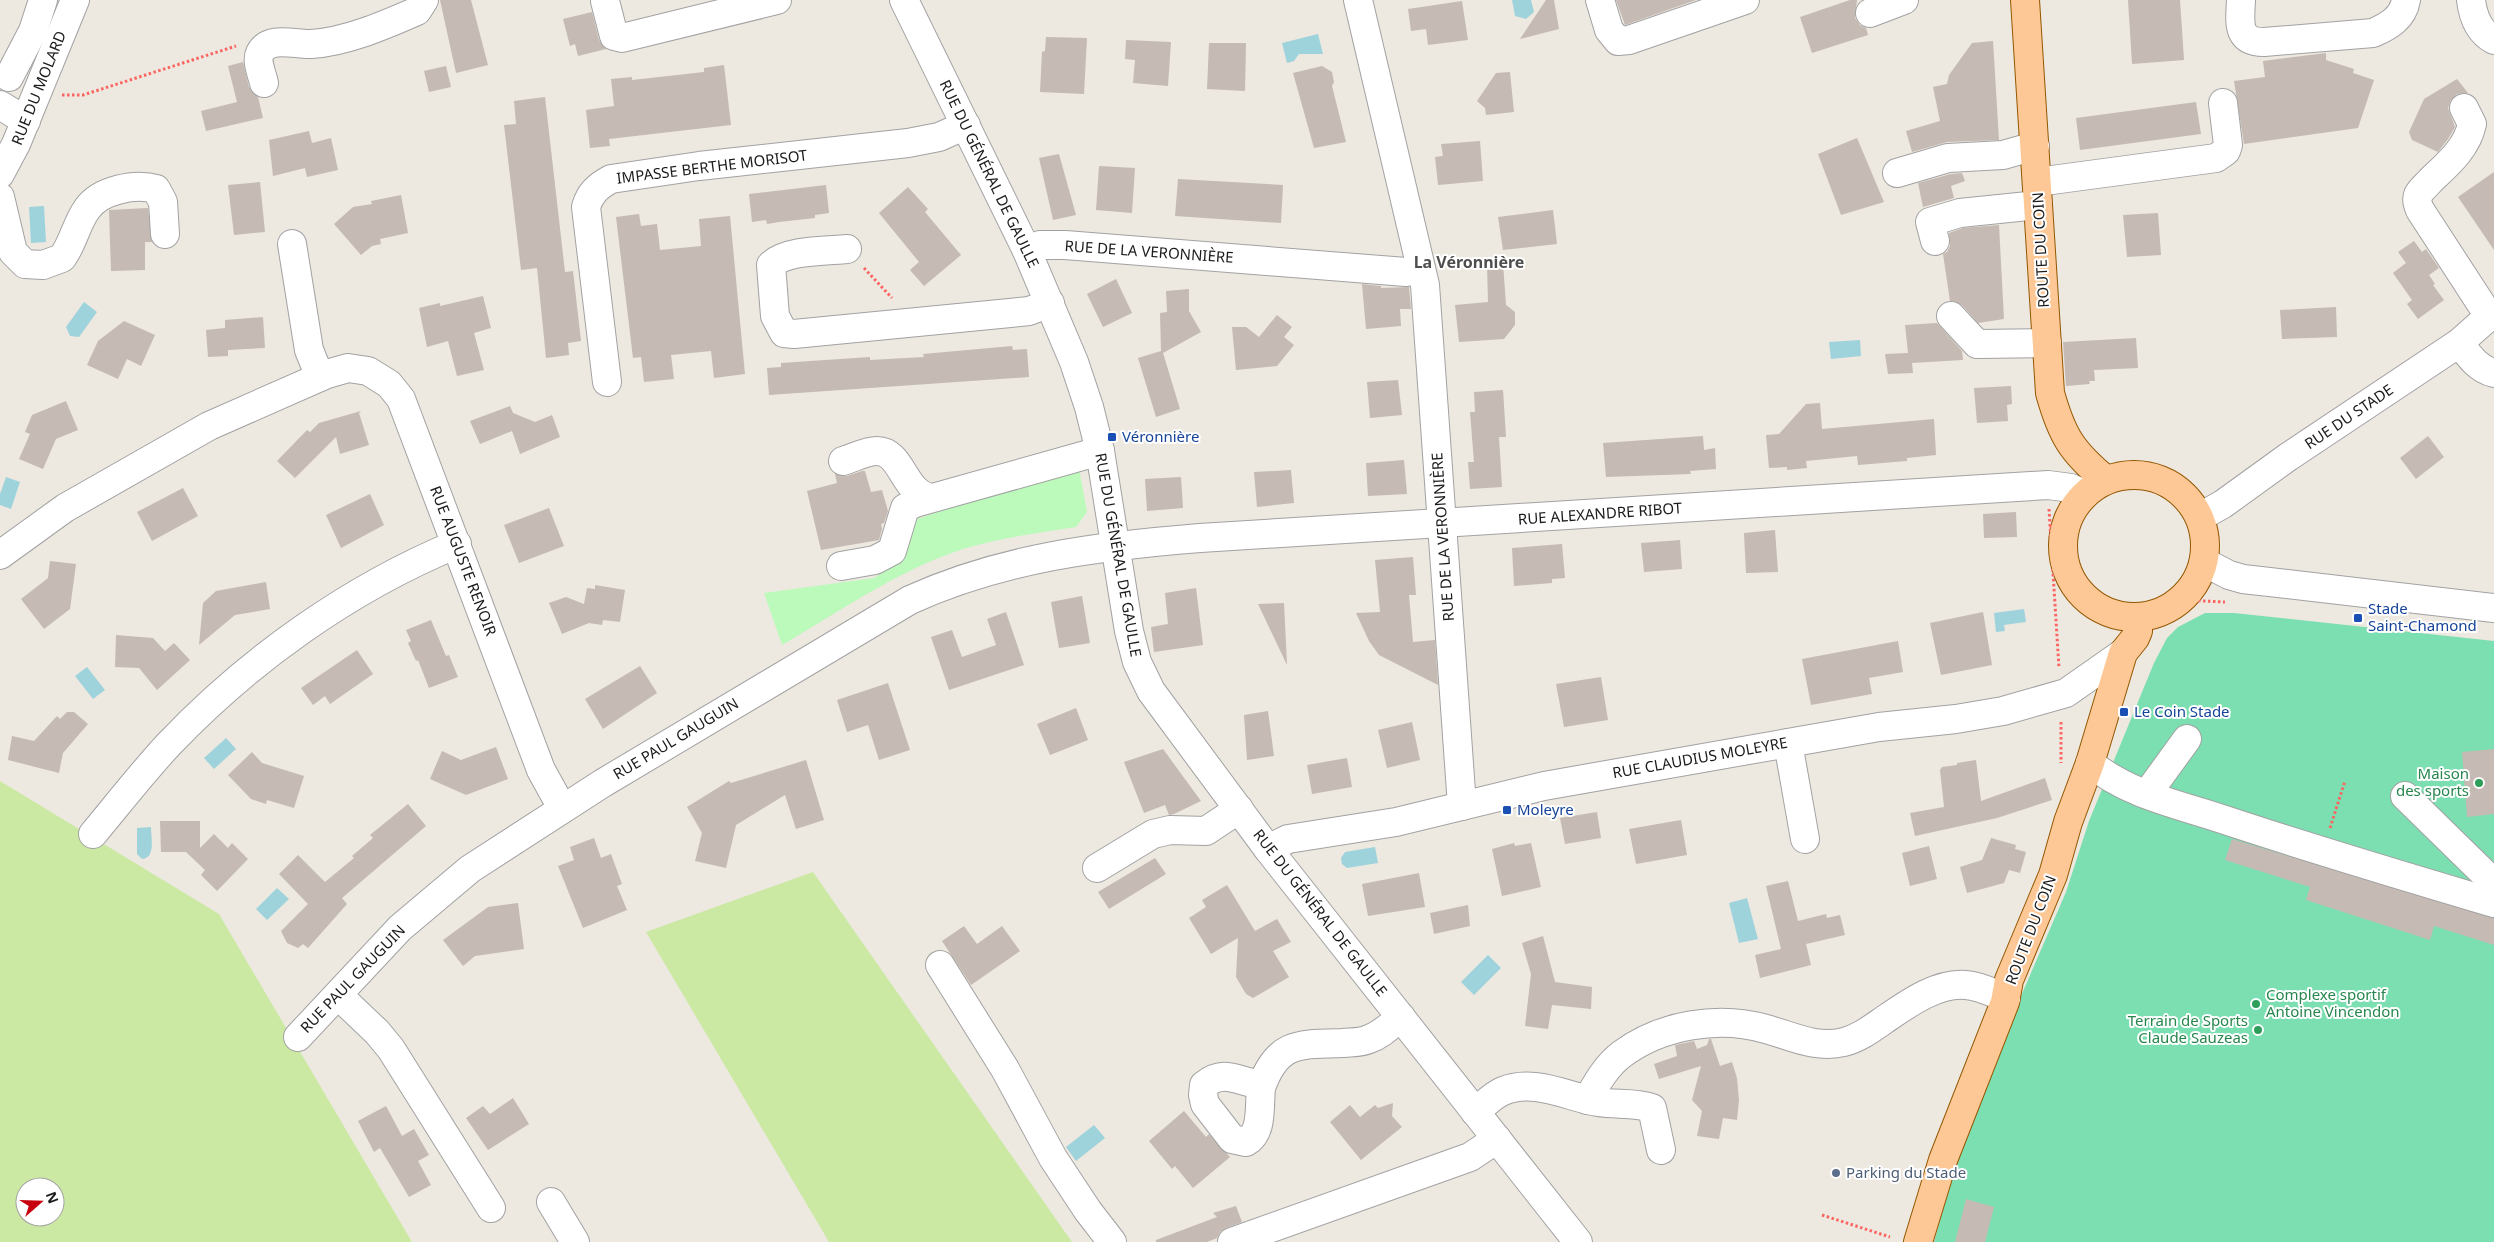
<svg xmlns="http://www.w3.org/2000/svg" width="2494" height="1242" viewBox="0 0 2494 1242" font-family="'Noto Sans',sans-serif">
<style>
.grass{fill:#cce9a4;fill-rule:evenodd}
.park{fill:#bbfabb}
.pitch{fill:#7cdfb1}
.water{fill:#9fd3dc}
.building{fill:#c5bab4}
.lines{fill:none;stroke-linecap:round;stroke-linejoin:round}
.minor-casing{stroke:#a2a2a2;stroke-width:30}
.major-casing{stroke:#935700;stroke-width:30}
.path{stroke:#fc6662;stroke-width:3;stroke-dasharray:2.5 2.5;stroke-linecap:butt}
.minor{stroke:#fff;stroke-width:28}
.major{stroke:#fdc895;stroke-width:28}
.transit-dot{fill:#1a4fb4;stroke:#fff;stroke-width:2}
.leisure-dot{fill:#2e9e5b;stroke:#fff;stroke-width:2}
.service-dot{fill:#5c6f8a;stroke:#fff;stroke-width:2}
.labels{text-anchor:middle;stroke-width:4;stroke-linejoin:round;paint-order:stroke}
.street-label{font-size:15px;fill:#1b1b1b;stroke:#fff}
.transit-label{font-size:15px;fill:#164399;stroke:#fff;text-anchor:start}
.leisure-label{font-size:15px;fill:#27864d;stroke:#fff;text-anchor:end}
.service-label{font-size:15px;fill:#4e5e75;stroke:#fff;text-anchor:start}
.neighbourhood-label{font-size:16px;font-weight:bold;fill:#4e4e4e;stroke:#fff}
</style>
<rect width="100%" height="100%" fill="#ede8e0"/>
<g class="grass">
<path d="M0,781l219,133 193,328h-412zM25,1187h30v30h-30z"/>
<polygon points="813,872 1072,1242 829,1242 646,932"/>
</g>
<path class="park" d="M1078,463l9,49 -11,15c-38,6 -78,11 -116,23 -63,21 -121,62 -178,95l-18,-52 110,-15 30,-19 5,-37z"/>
<polygon class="pitch" points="2205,613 2234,613 2494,641 2494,1242 1934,1242 1969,1116 2066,892 2089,821 2154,663 2167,638 2178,627"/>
<g class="water">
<polygon points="1512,0 1531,0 1534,12 1526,19 1515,16"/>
<polygon points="1318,34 1323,54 1299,54 1294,61 1287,63 1282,43"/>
<polygon points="44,206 46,242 31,243 29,207"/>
<polygon points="84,302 97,312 79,337 70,336 66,327"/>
<polygon points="1860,340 1861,356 1831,359 1829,342"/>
<polygon points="6,477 20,482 11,509 0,505 0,494"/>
<polygon points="2024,609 2026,622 2004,625 2005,631 1996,632 1994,613"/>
<polygon points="87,667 105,690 93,699 75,676"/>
<polygon points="226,738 236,749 214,769 204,758"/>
<path d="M151,827c0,11 5,31 -9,32l-5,-5v-26z"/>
<polygon points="1375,847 1378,863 1347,868 1342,864 1341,858 1345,852"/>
<polygon points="277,888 289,899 267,920 256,909"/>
<polygon points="1747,898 1758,939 1739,943 1729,903"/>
<polygon points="1488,955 1501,968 1474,995 1461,982"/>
<polygon points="1094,1125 1105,1138 1076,1161 1066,1147"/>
</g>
<g class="building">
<polygon points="440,0 471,0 488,65 456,73"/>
<polygon points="1546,0 1554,0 1559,29 1520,39"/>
<polygon points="1616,0 1696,0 1625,25"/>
<polygon points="1850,0 1857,0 1855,18 1860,25 1866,28 1868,35 1812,53 1800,17"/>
<polygon points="2128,0 2180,0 2184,60 2132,64"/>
<polygon points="1462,1 1468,40 1428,45 1426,29 1411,31 1408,9"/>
<polygon points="592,12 599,40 606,49 578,56 575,44 570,46 563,19"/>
<polygon points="1046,37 1087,38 1084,94 1040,92 1042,52 1045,51"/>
<polygon points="1126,40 1171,42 1168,86 1133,83 1135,60 1125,59"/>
<polygon points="1993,41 1999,140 1947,142 1912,152 1906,131 1940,121 1933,87 1947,84 1949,75 1972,43"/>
<polygon points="1209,43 1246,43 1245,91 1207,89"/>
<polygon points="2326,53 2326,60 2354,69 2353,73 2374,80 2358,128 2244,144 2234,81 2265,77 2263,61"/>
<polygon points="243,62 249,87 258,97 263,118 206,131 201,111 237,102 228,66"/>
<polygon points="724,65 731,125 609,139 610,146 590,148 586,110 614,106 611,79 632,77 632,80 704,72 704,68"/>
<polygon points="446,66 451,87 429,92 424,71"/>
<polygon points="1322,66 1332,72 1334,82 1332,86 1346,142 1314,148 1293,73"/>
<polygon points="1510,72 1514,112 1486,115 1485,108 1477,101 1496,73"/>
<polygon points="2457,79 2468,93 2457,94 2451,100 2448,108 2455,127 2448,139 2438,152 2412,140 2409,132 2424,99"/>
<polygon points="545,97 565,272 573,271 581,341 568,343 569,355 546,358 537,268 521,270 504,125 516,124 514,101"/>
<polygon points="2196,102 2201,134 2080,150 2076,118"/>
<polygon points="309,131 312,143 331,138 338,170 307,177 305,168 273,176 269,140"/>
<polygon points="1857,138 1884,202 1841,215 1818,154"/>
<polygon points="1480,141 1483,181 1438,185 1435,157 1443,156 1441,144"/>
<polygon points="1059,154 1076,215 1053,220 1039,158"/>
<polygon points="1099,166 1135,168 1132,213 1096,210"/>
<polygon points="2494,172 2494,250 2458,197"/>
<polygon points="1962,173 1965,181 1951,186 1954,198 1923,207 1918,183 1951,174"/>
<polygon points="1178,179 1283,185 1281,223 1175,216"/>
<polygon points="260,182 265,232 234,235 228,185"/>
<polygon points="826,185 829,213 815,215 815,218 779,222 767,224 766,220 752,222 749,194"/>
<polygon points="908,187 928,209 925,212 961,255 924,286 910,270 919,262 879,213"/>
<polygon points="401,195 408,233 380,239 381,244 372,246 361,255 334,224 353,207 372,204 371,201"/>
<polygon points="148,208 152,242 145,242 145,270 111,271 109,210"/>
<polygon points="1553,210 1557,244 1503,250 1498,217"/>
<polygon points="2158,213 2161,255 2127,257 2123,215"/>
<polygon points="639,214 641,226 657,224 660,250 701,246 699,219 730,216 745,374 714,378 711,351 671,355 674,379 644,382 641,357 633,358 616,217"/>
<polygon points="1999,225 2004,319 1978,323 1962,305 1950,301 1943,254 1947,252 1950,246 1949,233 1963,228"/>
<polygon points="2414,241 2422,252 2426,249 2439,268 2429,275 2435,284 2433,285 2444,300 2418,319 2407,304 2412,300 2393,273 2406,263 2398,252"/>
<polygon points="1503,263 1506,305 1515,312 1515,325 1504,339 1459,342 1455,305 1488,302 1487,264"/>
<polygon points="1116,279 1132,313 1103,327 1087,294"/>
<polygon points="1362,284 1381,286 1381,288 1409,287 1411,309 1400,309 1401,326 1366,329"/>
<polygon points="1189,289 1189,311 1201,332 1163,353 1180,409 1156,417 1138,358 1161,351 1160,313 1167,312 1166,291"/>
<polygon points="483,296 491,328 474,333 484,370 457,376 448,341 427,347 419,308 440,303 440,306"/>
<polygon points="2336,307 2337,337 2282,339 2280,310"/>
<polygon points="1277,315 1292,327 1284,337 1294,345 1277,366 1236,370 1232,327 1246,327 1259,337"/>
<polygon points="263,317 265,348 228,350 228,356 208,357 206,330 225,328 225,320"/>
<polygon points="124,321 155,335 141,366 127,359 118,379 87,365 98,341"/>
<polygon points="1937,323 1962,351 1963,360 1912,363 1913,373 1888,374 1885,354 1908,353 1905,325"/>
<polygon points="2136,338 2138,368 2094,370 2095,381 2089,381 2090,384 2066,386 2063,342"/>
<polygon points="1012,346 1013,350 1027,349 1029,377 769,395 767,368 781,367 781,363 870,357 870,360 924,357 923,354"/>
<polygon points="1398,380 1402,415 1370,418 1367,382"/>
<polygon points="2011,386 2012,404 2007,405 2008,421 1977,423 1974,388"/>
<polygon points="1503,390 1506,437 1499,437 1502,487 1470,489 1468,462 1474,462 1470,412 1475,412 1474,392"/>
<polygon points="66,401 78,430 56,439 43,469 19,459 30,434 25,432 32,415"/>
<polygon points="1820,403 1822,429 1934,419 1936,455 1907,458 1907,461 1858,465 1857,456 1806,461 1807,468 1787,470 1787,467 1769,468 1766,435 1779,434 1806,404"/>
<polygon points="510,406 513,413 535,422 552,415 560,437 520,454 512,431 480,444 470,421"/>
<polygon points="361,411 359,413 369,445 340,454 336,437 295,478 277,461 307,430 310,432 319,423"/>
<polygon points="1703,436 1704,450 1715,448 1716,469 1690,471 1691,474 1606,477 1603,443"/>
<polygon points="2428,436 2444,457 2416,479 2400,458"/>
<polygon points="1404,460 1407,494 1368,496 1366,463"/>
<polygon points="1291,470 1294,503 1257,507 1254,472"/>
<polygon points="862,471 865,471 871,492 882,490 888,511 884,523 881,524 882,529 879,540 821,550 807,491 837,483 835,474 847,476"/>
<polygon points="1181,477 1183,508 1147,511 1145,479"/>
<polygon points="183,488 198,516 152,541 137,512"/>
<polygon points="370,494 384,525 341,548 326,515"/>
<polygon points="549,508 564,546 519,563 504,525"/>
<polygon points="2016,512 2017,537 1984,538 1983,514"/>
<polygon points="1775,530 1778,572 1746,573 1744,533"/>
<polygon points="1680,540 1682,569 1644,572 1641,543"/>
<polygon points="1562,544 1565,578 1552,579 1552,583 1514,586 1512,548"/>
<polygon points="1413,557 1416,595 1409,595 1413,642 1435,640 1438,685 1379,655 1369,641 1356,613 1380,612 1375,560"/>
<polygon points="50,561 76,564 70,609 44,629 21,599 48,578"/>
<polygon points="266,582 270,609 235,615 199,645 203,603 216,591"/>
<polygon points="595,585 625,590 620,622 603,620 602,625 589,623 562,634 549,603 566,597 584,604 587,588 595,589"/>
<polygon points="1196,588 1203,645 1154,652 1151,627 1168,624 1165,593"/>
<polygon points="1082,596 1090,643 1059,648 1051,602"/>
<polygon points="1284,603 1287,664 1287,665 1258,604"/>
<polygon points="1006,612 1024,665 949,690 931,637 952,630 962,657 996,645 987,619"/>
<polygon points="1983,612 1992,665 1941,675 1930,623"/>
<polygon points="431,620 446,656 449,655 458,677 429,688 418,660 416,661 408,643 411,641 406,630"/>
<polygon points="116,635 153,638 165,651 174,643 190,660 157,690 139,668 115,667"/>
<polygon points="1898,641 1903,672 1869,678 1872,694 1811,705 1802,659"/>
<polygon points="357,650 373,674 330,704 325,696 313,705 301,688"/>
<polygon points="640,666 657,693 603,729 585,699"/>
<polygon points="1601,677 1608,720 1564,727 1556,684"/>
<polygon points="888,683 910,750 879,760 868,725 847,732 837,700"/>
<polygon points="1076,708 1088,740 1050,755 1037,724"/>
<polygon points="1268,711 1274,756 1247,760 1244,715"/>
<polygon points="67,712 74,712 88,724 63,753 59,773 8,760 12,736 34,741 57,716 60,719"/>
<polygon points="1412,722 1420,760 1387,768 1378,730"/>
<polygon points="496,747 508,779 466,795 430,779 442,751 461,760"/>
<polygon points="1163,749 1201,801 1174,814 1169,815 1165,805 1144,813 1124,762"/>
<polygon points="2494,749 2494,814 2467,817 2462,752"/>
<polygon points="252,752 262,763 304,776 294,808 267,800 266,804 251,799 228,775"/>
<polygon points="1347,758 1352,787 1312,794 1307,765"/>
<polygon points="806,760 824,820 796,829 785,795 736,825 726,868 695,861 702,833 687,807 729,781 731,783"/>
<polygon points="1976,760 1981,801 2045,778 2052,800 1997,818 1915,836 1910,813 1944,807 1940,770 1942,767 1957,765 1957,763"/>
<polygon points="408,804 426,826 342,898 347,904 308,948 303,944 298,948 287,943 281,931 308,904 279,874 298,855 325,882 354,858 352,856 373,838 370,835"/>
<polygon points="1597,812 1601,838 1565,844 1560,818"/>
<polygon points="1681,820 1687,855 1636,864 1629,829"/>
<polygon points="160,821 200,821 200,848 214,834 228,848 232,843 248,859 217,891 201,875 205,870 186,852 161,852"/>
<polygon points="594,838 601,858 611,854 622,884 617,886 627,910 583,928 558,866 574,860 570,847"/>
<polygon points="1991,838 2016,845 2015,849 2026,852 2020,873 2009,870 2004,883 1967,893 1960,867 1982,860"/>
<polygon points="2232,839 2494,918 2494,945 2434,926 2430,940 2306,900 2310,887 2225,860"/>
<polygon points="1514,843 1515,846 1531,843 1541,887 1502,896 1492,849"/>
<polygon points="1929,846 1937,879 1910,886 1902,853"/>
<polygon points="1155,858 1166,874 1109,909 1098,892"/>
<polygon points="1419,873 1425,907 1368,916 1362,884"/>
<polygon points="1788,881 1798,921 1826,914 1827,918 1840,915 1845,935 1806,944 1811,965 1760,978 1755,955 1781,949 1766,886"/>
<polygon points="1227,885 1255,931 1277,919 1291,942 1273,951 1289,977 1253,998 1246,994 1236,977 1238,938 1211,954 1189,918 1206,907 1202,900"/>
<polygon points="518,903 524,949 475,956 463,966 443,940 488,907"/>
<polygon points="1468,905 1470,926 1434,934 1430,913"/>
<polygon points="964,926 977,944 1002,926 1020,951 971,985 942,941"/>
<polygon points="1543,936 1555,982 1592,987 1591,1009 1552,1005 1548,1029 1525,1026 1531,974 1522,943"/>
<polygon points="1709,1039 1711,1039 1720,1066 1732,1062 1737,1078 1739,1100 1737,1120 1723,1118 1719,1139 1697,1136 1702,1111 1692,1100 1701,1066 1659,1079 1654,1064 1677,1056 1675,1045 1694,1041 1697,1049 1707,1045"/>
<polygon points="513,1098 529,1124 488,1150 466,1118 483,1106 490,1114"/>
<polygon points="1393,1103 1392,1116 1402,1127 1361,1160 1330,1122 1350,1105 1360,1117 1375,1105 1378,1108"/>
<polygon points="386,1106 402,1136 414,1129 429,1155 418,1161 431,1185 409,1197 380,1148 374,1152 358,1121"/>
<polygon points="1184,1111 1206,1137 1209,1134 1230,1157 1193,1188 1175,1166 1172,1169 1149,1141"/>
<polygon points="1966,1199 1994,1207 1985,1242 1955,1242"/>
<polygon points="1236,1206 1242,1222 1226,1228 1220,1232 1217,1238 1207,1242 1156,1242 1156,1240 1217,1217 1213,1213"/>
</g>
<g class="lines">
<defs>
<g id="minor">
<polyline points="904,0 1027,251 1074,362 1089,407 1100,451 1129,631 1137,662 1151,691 1268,849 1578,1242"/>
<polyline points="1358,0 1425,285 1462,806"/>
<polyline points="1600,0 1609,30 1618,41 1629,40 1745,0"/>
<path d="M2241,0c-1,22 -5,42 23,42l109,-9c16,-7 30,-15 33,-33"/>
<path d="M2471,0c2,17 8,32 23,40"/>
<polyline points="605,1 614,36 622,38 777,0"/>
<polyline points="1870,13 1904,0"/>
<polyline points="9,77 33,31 43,0"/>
<path d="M264,83c-2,-9 -8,-22 -4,-30 9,-18 36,-8 51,-9 35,-2 74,-19 106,-33l7,-11"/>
<polyline points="0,105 26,121"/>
<path d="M2464,108l8,16c-5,24 -24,40 -41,56 -4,5 -10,9 -13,15 -2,5 0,10 2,15l69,106"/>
<polyline points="1897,173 1948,158 2003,155 2035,146"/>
<polyline points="0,174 16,144 75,0"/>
<polyline points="2037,182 2216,158 2226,151 2228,145 2223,103"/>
<path d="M0,197l13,55 12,12 18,1 19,-7c11,-14 14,-34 25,-49 13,-19 48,-26 69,-20l7,13 2,32"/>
<polyline points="1935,241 1930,222 1960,213 2038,205"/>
<polyline points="292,244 309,350 320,377"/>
<path d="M847,249c-22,2 -61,1 -76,16l4,51 9,17 10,1 216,-21 19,-2 21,-8"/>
<polyline points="1027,251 1040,245 1065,245 1406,272 1421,269"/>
<polyline points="1951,316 1977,344 2047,343"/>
<path d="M2459,343c10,13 19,26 35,30"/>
<path d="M607,382l-21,-175c4,-14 12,-21 25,-28l88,-13 209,-23 31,-6 27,-12"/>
<path d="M843,461c10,-3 23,-10 34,-10 25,0 26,41 53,47"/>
<polyline points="2200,517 2223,504 2288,457 2459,343 2494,312"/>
<polyline points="0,555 65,508 209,426 327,374 348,368 368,371 389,384 401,399 541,770 562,808"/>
<polyline points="2204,562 2229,575 2243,579 2494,608"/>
<polyline points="841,566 875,560 892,551 905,508 915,503 1100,451"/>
<polyline points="1788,743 1805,839"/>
<path d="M2090,763c37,31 87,41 132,56 90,30 181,57 272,84"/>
<polyline points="2147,794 2187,739"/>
<polyline points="2405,796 2494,883"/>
<path d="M93,834c25,-30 49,-61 76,-90 80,-84 181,-156 288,-200"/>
<polyline points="1268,849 1288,839 1396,822 1544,786 1879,727 1956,719 2003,711 2066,693 2123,653"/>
<polyline points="1097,868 1153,834 1170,830 1206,831 1239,809"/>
<polyline points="940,965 1005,1069 1053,1158 1088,1211 1112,1242"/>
<polyline points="338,995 377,1032 391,1049 491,1208"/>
<path d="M298,1037l102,-109 70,-59 133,-86 307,-183c92,-42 190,-54 290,-62l848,-53 23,3 14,6"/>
<path d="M1262,1084c-22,0 -36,-17 -58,1l-1,10 2,9 27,35 14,3c17,-9 13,-36 15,-54 16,-46 37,-44 82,-45 8,-1 18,0 26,-4 12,-4 22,-14 32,-22"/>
<path d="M1587,1100c10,-17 19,-34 35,-46 39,-29 97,-39 144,-25 26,7 50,20 78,13 15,-4 27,-13 40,-22 22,-15 53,-38 82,-35 14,1 27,8 40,13"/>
<path d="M1475,1112c9,-7 18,-17 28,-21 31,-13 65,6 95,11 18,3 38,0 54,6l9,42"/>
<polyline points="551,1202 575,1242"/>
<polyline points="1232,1242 1470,1157 1497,1139"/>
</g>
<g id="major">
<path d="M2025,0l25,393c12,43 22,59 56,87"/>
<circle cx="2134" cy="546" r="71"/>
<polyline points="1918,1242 1943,1160 2005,1002 2009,980 2053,875 2068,822 2090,763 2123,653 2135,638 2138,631 2138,618"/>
</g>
</defs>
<use href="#minor" class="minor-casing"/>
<use href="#major" class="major-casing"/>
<g class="path">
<polyline points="62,95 83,95 236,46"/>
<polyline points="864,268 892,298"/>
<polyline points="2049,509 2059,668"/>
<polyline points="2050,526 2063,535"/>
<polyline points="2183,600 2225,602"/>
<polyline points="2061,722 2061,763"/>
<polyline points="2330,828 2345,781"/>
<polyline points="1822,1215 1890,1237"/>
</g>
<use href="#minor" class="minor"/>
<use href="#major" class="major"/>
</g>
<g class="transit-dot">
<rect x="1107" y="432" width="10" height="10" rx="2.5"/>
<rect x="2353" y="613" width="10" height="10" rx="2.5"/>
<rect x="2119" y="707" width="10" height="10" rx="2.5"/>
<rect x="1502" y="805" width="10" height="10" rx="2.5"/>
</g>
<g class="leisure-dot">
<circle cx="2479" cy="783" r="5"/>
<circle cx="2256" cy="1004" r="5"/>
<circle cx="2258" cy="1030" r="5"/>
</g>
<circle class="service-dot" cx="1836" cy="1173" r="5"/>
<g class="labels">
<g class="street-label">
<text transform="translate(39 88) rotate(-68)" y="5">RUE DU MOLARD</text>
<text transform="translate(712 167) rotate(-7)" y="5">IMPASSE BERTHE MORISOT</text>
<text transform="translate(989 174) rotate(64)" y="5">RUE DU GÉNÉRAL DE GAULLE</text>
<text transform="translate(2041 250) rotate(-93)" y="5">ROUTE DU COIN</text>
<text transform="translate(1149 252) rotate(4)" y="5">RUE DE LA VERONNIÈRE</text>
<text transform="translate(2349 417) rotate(-34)" y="5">RUE DU STADE</text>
<text transform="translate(1600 514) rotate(-4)" y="5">RUE ALEXANDRE RIBOT</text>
<text transform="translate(1443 537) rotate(-94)" y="5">RUE DE LA VERONNIÈRE</text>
<text transform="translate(1118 555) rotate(80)" y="5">RUE DU GÉNÉRAL DE GAULLE</text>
<text transform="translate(463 561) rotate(69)" y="5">RUE AUGUSTE RENOIR</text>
<text transform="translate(676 739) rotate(-31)" y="5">RUE PAUL GAUGUIN</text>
<text transform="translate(1700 758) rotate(-10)" y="5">RUE CLAUDIUS MOLEYRE</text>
<text transform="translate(1320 913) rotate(52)" y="5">RUE DU GÉNÉRAL DE GAULLE</text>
<text transform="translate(2031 930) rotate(-69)" y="5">ROUTE DU COIN</text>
<text transform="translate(353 979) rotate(-46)" y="5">RUE PAUL GAUGUIN</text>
</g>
<g class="transit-label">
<text x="1122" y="442">Véronnière</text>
<text x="2368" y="614">Stade<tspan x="2368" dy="17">Saint-Chamond</tspan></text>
<text x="2134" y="717">Le Coin Stade</text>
<text x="1517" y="815">Moleyre</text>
</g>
<g class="leisure-label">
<text x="2469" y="779">Maison<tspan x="2469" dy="17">des sports</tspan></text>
<text x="2266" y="1000" text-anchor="start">Complexe sportif<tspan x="2266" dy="17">Antoine Vincendon</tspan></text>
<text x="2248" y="1026">Terrain de Sports<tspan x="2248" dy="17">Claude Sauzeas</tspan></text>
</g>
<g class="service-label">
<text x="1846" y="1178">Parking du Stade</text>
</g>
<g class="neighbourhood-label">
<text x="1469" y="268">La Véronnière</text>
</g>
</g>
<g transform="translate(40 1202) rotate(70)"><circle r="24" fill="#ffffff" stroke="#a4a4a4"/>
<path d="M0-4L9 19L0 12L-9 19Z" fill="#c7000f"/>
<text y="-8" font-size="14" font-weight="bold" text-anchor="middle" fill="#1b1b1b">N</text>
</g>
</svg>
